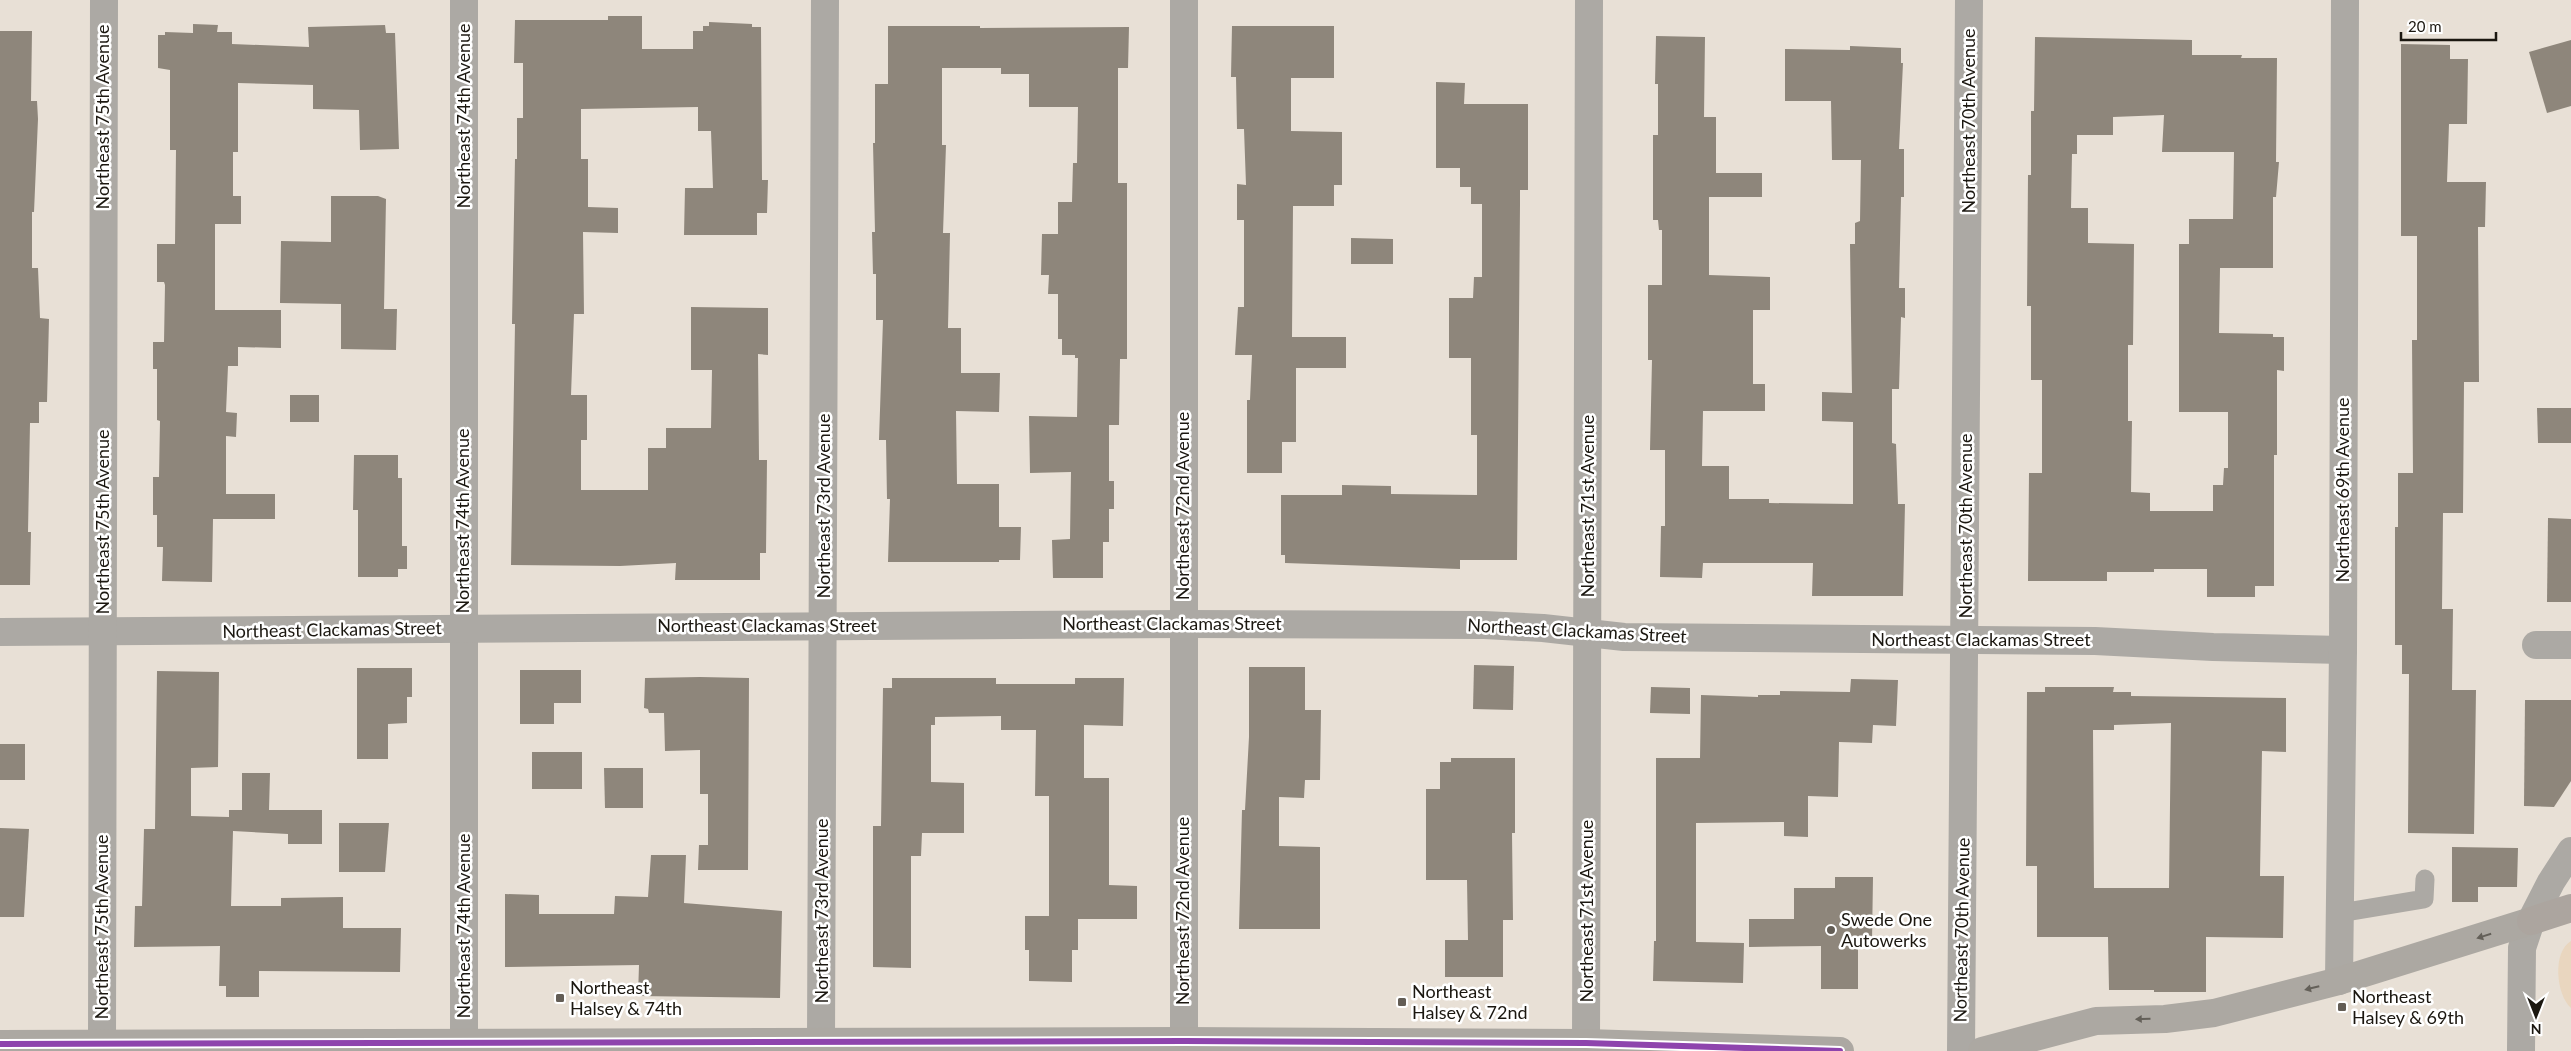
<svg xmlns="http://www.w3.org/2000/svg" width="2571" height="1051" viewBox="0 0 2571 1051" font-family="Lato,sans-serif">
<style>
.green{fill:#e9d6bf}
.building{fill:#8e867b;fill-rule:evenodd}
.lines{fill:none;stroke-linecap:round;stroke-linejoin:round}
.service{stroke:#aca9a4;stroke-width:19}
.minor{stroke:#aca9a4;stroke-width:28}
.tertiary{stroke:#aca9a4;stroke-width:28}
.secondary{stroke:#aca8a2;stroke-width:28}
.motorway{stroke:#aca59f;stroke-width:28}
.bus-1-casing{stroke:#fff;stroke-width:10}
.bus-1{stroke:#8e44ad;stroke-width:6}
.oneway{fill:#646059}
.poi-dot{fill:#635d55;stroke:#fff;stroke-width:2}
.labels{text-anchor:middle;stroke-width:5;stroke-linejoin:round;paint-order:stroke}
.street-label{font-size:18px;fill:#1b1710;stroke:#fff}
.poi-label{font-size:18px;fill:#1b1710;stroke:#fff;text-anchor:start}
</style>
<rect width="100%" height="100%" fill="#e8e0d6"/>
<path class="green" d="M2571,941v67c-15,-13 -19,-56 0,-67z"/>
<g class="building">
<polygon points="608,16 642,16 642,49 693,49 693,31 703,31 703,26 709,26 709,22 752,24 752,27 761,27 762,180 768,180 767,213 757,213 757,235 684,235 685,188 713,188 711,131 698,131 698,107 581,109 581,159 588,159 588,207 618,208 618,233 583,232 584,314 574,314 571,395 587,395 587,440 581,440 581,490 648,490 648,448 666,448 666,428 711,428 712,370 691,370 691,307 768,308 768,355 758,354 759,460 767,460 766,553 760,553 760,580 675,580 676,563 620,566 511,565 515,324 512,324 515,159 517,159 517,118 523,118 523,63 514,63 515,20 608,20"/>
<polygon points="193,24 218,25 217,32 232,32 232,44 309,47 308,27 385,25 386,33 395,33 399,149 360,150 359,110 313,109 313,85 238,83 238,152 233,152 233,196 241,196 241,224 215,224 215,310 281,310 281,348 238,347 238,366 228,366 226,412 237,413 236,437 226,436 226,494 275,494 275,519 213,519 212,582 162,581 163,547 157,547 157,515 153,515 153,477 159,477 160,421 157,420 157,369 153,369 153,342 164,342 165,285 164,282 157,282 157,244 175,244 176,150 170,150 170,70 158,68 158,35 165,35 165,32 193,33"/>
<polygon points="888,26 980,26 980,28 1129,27 1128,68 1118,68 1118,183 1127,183 1127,359 1120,359 1119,425 1109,425 1109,481 1114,481 1114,509 1109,509 1109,542 1103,542 1103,578 1053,578 1052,540 1070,539 1071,472 1030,473 1029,416 1077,417 1078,358 1075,358 1075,355 1062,355 1062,339 1058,339 1058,294 1048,294 1049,275 1041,275 1042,234 1058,234 1058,202 1072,202 1073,163 1077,163 1078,107 1029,107 1029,74 1001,74 1001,68 942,68 942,145 946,145 943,233 950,233 948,328 961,328 961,373 1000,373 999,412 956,411 957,484 999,484 999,527 1021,527 1020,560 999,560 999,562 888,562 890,499 887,499 886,440 879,440 883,320 876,320 876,274 873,274 872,232 875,232 873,143 875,143 875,84 888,84"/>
<polygon points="1232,26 1334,26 1334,78 1291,78 1291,131 1342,132 1342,185 1334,185 1334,206 1293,206 1292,337 1346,337 1346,368 1296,368 1296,442 1282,442 1282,473 1247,473 1247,400 1250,400 1252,355 1235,355 1238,307 1244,307 1244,220 1237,220 1237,184 1246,185 1244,129 1237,129 1236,77 1231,77"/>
<polygon points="0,31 32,31 31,101 37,101 38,119 34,212 32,212 32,268 38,268 40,318 49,319 47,402 39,402 39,423 30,423 28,532 31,532 30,585 0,585"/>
<polygon points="1656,36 1705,37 1704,117 1716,117 1716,173 1762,173 1762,197 1709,197 1709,275 1770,277 1770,310 1753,310 1753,384 1765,384 1765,411 1703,411 1702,466 1729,466 1729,499 1769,499 1769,503 1853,504 1853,422 1822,421 1822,392 1852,393 1850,244 1855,244 1855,223 1860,221 1861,160 1832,160 1831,101 1785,101 1785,49 1850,50 1850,46 1901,48 1901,63 1903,63 1899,149 1904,149 1904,197 1901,197 1899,288 1905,288 1905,318 1901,317 1899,389 1892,389 1892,443 1896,444 1898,504 1905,504 1903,596 1812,596 1813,563 1703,563 1702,578 1660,577 1661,526 1665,526 1665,450 1650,450 1652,360 1648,360 1648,285 1662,285 1662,230 1659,230 1658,220 1653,220 1653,135 1658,135 1658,84 1655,84"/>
<path d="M2035,37l157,3v15h50l-1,3h36l-1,104h3l-3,35h-3v71h-53l-1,65 54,1v3h11v34l-7,-1v85h-3v131h-19v11h-48v-28h-53v3h-47v9h-79l1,-108h13v-93h-11v-74h-4l1,-131h3v-64h3zM2164,115l-2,37h72l-1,67h-44v25h-10v168h49v56h-4l-1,17h-10v26h-63v-18l-19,-1 1,-71h-4v-76h5l1,-101 -46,-1v-35h-17l1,-54h5v-19h36v-18z"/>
<polygon points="2571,40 2571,106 2547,113 2529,52"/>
<polygon points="2401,44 2450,45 2450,59 2468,59 2467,124 2449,124 2447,182 2486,182 2485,227 2478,227 2479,382 2464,382 2463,513 2443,513 2442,609 2453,609 2452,690 2476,690 2474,834 2408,833 2409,674 2402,674 2402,645 2395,645 2395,527 2398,527 2398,473 2413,473 2412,340 2417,340 2417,236 2401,236"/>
<polygon points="1436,82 1465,83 1464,104 1528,104 1528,190 1520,190 1520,205 1517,560 1460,560 1460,569 1285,563 1285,555 1281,555 1281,495 1342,495 1342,485 1391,486 1391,494 1477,495 1477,435 1471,435 1471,358 1449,358 1449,298 1473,298 1474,277 1482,277 1482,204 1471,204 1471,187 1460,187 1460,168 1436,168"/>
<polygon points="331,196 378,196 386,199 384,309 397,309 396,350 341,349 341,304 280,303 281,241 331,242"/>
<polygon points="1351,238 1393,239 1393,264 1351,264"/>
<rect x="290" y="395" width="29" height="27"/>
<polygon points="2537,408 2571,408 2571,443 2538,443"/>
<polygon points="354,455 398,455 398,478 402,478 402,546 407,546 407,569 398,569 398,577 358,577 358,510 353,510"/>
<polygon points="2548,518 2571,519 2571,602 2547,602"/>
<polygon points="1474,665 1514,666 1513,710 1473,709"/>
<polygon points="1249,667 1305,667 1305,710 1321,710 1320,780 1305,780 1304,798 1279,797 1279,846 1320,847 1320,929 1239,929 1242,810 1245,810 1249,737"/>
<polygon points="357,668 412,668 412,697 407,697 407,723 388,724 388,759 357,759"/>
<polygon points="520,670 581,670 581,703 554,703 554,724 520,724"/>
<polygon points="157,671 219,672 218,767 191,768 191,816 229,817 229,810 242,810 242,773 270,773 269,810 322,810 322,844 288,844 288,834 233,831 231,906 281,906 281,898 343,897 343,928 401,928 400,972 259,971 259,997 226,997 226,986 219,986 220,946 134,947 135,906 142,906 144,829 155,829"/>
<polygon points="700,677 749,678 748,870 698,870 699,845 708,845 708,794 700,794 700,750 665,751 664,713 649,713 648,709 644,708 645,678"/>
<polygon points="892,678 996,678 996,684 1075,684 1075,678 1124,678 1123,726 1084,725 1084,778 1109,778 1109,885 1137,886 1137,919 1078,919 1078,950 1072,950 1072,982 1029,981 1029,950 1025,950 1025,916 1049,916 1049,796 1035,796 1036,730 1001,730 1001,716 935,717 935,725 931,725 931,782 964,783 964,833 922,833 921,856 911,856 911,968 873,967 873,826 881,826 883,688 892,688"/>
<polygon points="1851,679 1898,680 1896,726 1873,725 1872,743 1839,742 1838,797 1808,796 1808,837 1784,836 1784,822 1696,823 1696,942 1744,943 1743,983 1653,981 1654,941 1656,941 1656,758 1700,758 1701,695 1758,697 1758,695 1780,695 1780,691 1850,692"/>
<polygon points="1651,687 1690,688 1690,714 1650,713"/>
<path d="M2045,687h69l-1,5h18v4l155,2v54l-24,-1 -2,125h24l-1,62 -77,-1v55h-52v-2h-45l-1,-53h-71v-71h-11l1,-174h18zM2171,723l-2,165h-75l-1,-158h21v-5z"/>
<polygon points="2525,700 2571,700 2571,781 2554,807 2524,806"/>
<rect x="0" y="744" width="25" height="36"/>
<rect x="532" y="752" width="50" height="37"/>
<polygon points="1451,758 1515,758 1515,833 1512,833 1513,920 1503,920 1503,977 1445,977 1445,940 1468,940 1467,880 1426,880 1426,789 1440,789 1440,762 1451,762"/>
<polygon points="604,768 643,768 643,808 605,808"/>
<polygon points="339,823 389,823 385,872 339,872"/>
<polygon points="0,828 29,829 24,917 0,917"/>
<polygon points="2452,847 2518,848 2517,887 2478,887 2478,902 2452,902"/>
<polygon points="651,855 686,855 684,903 782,911 780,998 638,996 639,965 505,967 505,894 539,895 539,914 614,914 615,896 648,897"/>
<polygon points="1835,877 1873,877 1872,941 1858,942 1858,989 1821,989 1821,946 1749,947 1749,919 1794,919 1794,888 1835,888"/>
</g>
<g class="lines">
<polyline class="service" points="2340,913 2424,899 2425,879"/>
<g class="minor">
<polyline points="464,0 464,1042"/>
<polyline points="0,632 1182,624 1484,625 1543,628 1624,637 2095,641 2213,647 2343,650"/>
<polyline points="2536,645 2571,645"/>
<polyline points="2339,981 2343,650 2345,0"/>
<polyline points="821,1041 825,0"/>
<polyline points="1184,1041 1184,0"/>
<polyline points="102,1043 104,0"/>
<polyline points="1586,1043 1589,0"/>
<polyline points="1961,1051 1969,0"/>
</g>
<polyline class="tertiary" points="2521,1051 2522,948 2531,921 2551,882 2571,851"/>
<g class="secondary">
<polyline points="0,1044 1184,1041 1586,1043 1840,1051"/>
<polyline points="1982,1051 2096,1021 2165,1019 2214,1013 2339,981 2531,921"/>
</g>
<polyline class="motorway" points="2531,921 2571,908"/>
<defs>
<polyline id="bus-1" points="0,1044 1184,1041 1586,1043 1840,1051"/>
</defs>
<use href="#bus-1" class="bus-1-casing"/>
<use href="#bus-1" class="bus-1"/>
</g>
<defs><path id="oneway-solid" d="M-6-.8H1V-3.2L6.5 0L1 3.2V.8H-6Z" transform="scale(1.25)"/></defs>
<g class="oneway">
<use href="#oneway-solid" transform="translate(2484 936) rotate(163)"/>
<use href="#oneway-solid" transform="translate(2312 988) rotate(166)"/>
<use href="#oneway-solid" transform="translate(2143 1019) rotate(178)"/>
</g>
<g class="poi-dot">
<circle cx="1831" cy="930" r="5"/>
<rect x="555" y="993" width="10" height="10" rx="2.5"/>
<rect x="1397" y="997" width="10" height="10" rx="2.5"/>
<rect x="2337" y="1002" width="10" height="10" rx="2.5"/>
</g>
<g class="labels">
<g class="street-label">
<text transform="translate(464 116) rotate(-90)" y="6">Northeast 74th Avenue</text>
<text transform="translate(103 117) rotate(-90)" y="6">Northeast 75th Avenue</text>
<text transform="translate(1969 121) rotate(-90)" y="6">Northeast 70th Avenue</text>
<text transform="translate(2343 490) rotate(-90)" y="6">Northeast 69th Avenue</text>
<text transform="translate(824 506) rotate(-90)" y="6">Northeast 73rd Avenue</text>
<text transform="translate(1183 506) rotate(-90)" y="6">Northeast 72nd Avenue</text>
<text transform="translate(1588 506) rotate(-90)" y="6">Northeast 71st Avenue</text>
<text transform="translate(463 521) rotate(-90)" y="6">Northeast 74th Avenue</text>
<text transform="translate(103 522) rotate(-90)" y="6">Northeast 75th Avenue</text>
<text transform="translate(1966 526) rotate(-90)" y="6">Northeast 70th Avenue</text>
<text x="1172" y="630">Northeast Clackamas Street</text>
<text x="767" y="632">Northeast Clackamas Street</text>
<text transform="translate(332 630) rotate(-1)" y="6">Northeast Clackamas Street</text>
<text transform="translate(1577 631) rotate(3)" y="6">Northeast Clackamas Street</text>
<text x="1981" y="646">Northeast Clackamas Street</text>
<text transform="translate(822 911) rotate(-90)" y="6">Northeast 73rd Avenue</text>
<text transform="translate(1183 911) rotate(-90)" y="6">Northeast 72nd Avenue</text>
<text transform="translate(1587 911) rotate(-90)" y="6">Northeast 71st Avenue</text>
<text transform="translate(464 926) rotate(-90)" y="6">Northeast 74th Avenue</text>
<text transform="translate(102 927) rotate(-90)" y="6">Northeast 75th Avenue</text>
<text transform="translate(1962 930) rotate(-89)" y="6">Northeast 70th Avenue</text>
</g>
<g class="poi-label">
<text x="1841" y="926">Swede One<tspan x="1841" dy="21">Autowerks</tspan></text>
<text x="570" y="994">Northeast<tspan x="570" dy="21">Halsey &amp; 74th</tspan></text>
<text x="1412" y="998">Northeast<tspan x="1412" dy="21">Halsey &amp; 72nd</tspan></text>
<text x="2352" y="1003">Northeast<tspan x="2352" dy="21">Halsey &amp; 69th</tspan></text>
</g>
</g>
<g transform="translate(2536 1016) rotate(180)" stroke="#ffffff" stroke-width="4" paint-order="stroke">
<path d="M0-4L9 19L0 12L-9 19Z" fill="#1b1710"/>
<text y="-8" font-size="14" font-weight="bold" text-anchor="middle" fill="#1b1710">N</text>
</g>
<path d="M2401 32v8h95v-8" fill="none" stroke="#1b1710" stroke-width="2.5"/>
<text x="2408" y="32" font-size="15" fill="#1b1710" stroke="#ffffff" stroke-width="4" paint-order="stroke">20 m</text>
</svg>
